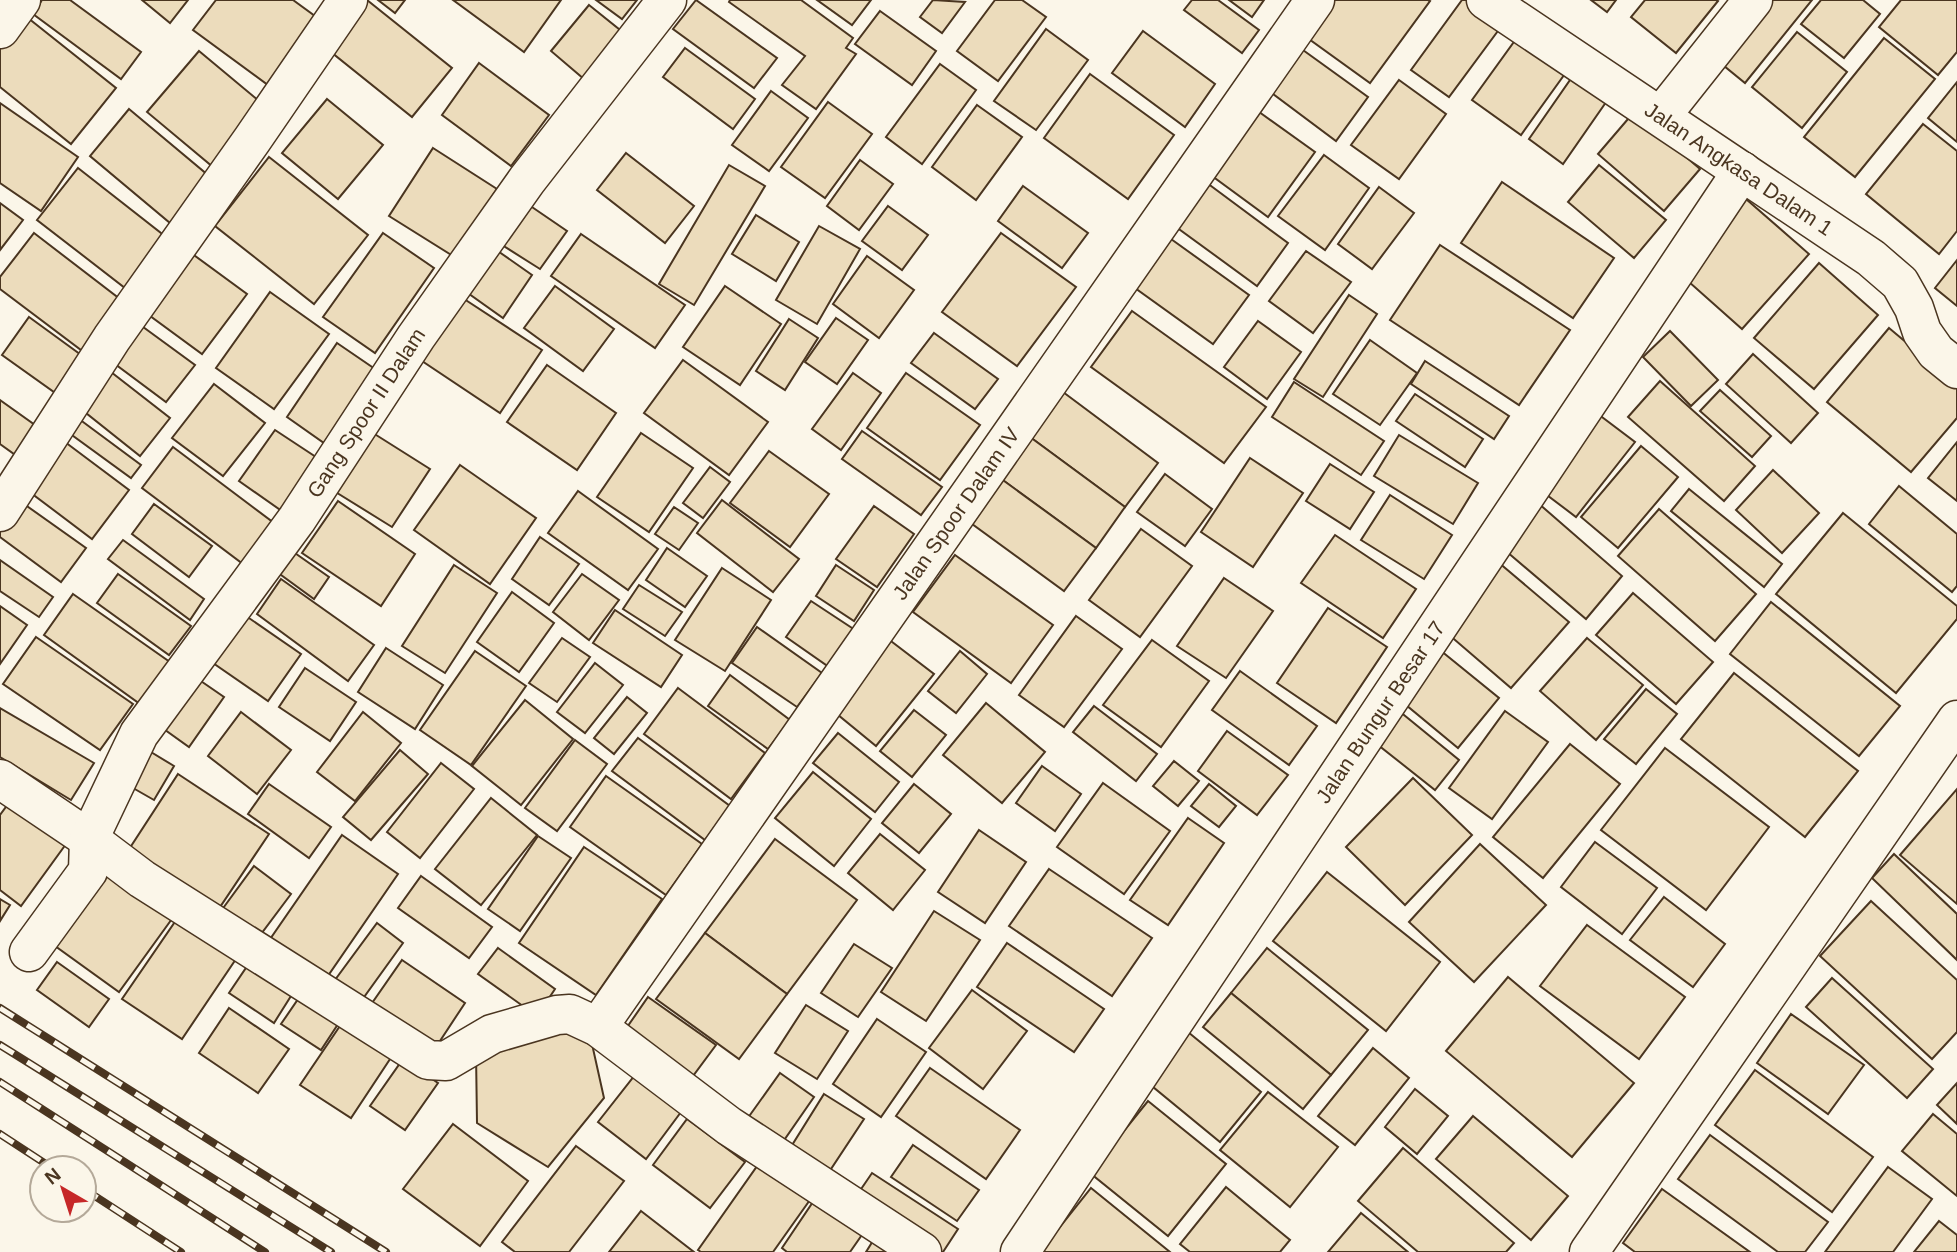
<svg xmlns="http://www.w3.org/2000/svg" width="1957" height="1252" viewBox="0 0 1957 1252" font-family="Arial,sans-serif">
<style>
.building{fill:#ecdcbc;stroke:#4a3520;stroke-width:2}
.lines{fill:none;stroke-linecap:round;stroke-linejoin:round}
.street-casing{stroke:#4a3520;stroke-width:41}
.street{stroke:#fbf6e9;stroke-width:38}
.rail-casing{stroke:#4a3520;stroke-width:8}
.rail{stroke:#fbf6e9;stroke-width:5;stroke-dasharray:16;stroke-linecap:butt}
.labels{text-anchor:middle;stroke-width:5;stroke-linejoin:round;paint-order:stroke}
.street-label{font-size:21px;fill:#4a3520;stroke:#fbf6e9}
</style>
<rect width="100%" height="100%" fill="#fbf6e9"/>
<g class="building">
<polygon points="42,0 70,0 141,52 121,79 33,14"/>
<polygon points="142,0 188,0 170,23"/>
<polygon points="216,0 293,0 319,19 268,85 193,30"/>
<polygon points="357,0 367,0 452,68 412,117 321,44"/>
<polygon points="378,0 405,0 395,13"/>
<polygon points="453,0 561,0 524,52"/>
<polygon points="596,0 637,0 622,19"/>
<polygon points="696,0 777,58 754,88 673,29"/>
<polygon points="730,0 801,0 853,38 846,48 856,54 816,109 782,85 805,56 729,2"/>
<polygon points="817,0 871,0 852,25"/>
<polygon points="933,0 965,2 942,33 920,17"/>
<polygon points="995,0 1022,0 1046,17 998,81 957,51"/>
<polygon points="1192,0 1218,0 1259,30 1242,53 1184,10"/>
<polygon points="1229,0 1264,0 1252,17"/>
<polygon points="1327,0 1428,0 1430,1 1370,83 1302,34"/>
<polygon points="1462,0 1478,0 1506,20 1449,97 1411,70"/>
<polygon points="1591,0 1616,0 1607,12"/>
<polygon points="1645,0 1716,0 1718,1 1676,53 1631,17"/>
<polygon points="1768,0 1812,0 1745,83 1718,61"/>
<polygon points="1821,0 1863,0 1880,14 1844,58 1801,24"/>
<polygon points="1901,0 1957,0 1957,52 1938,75 1879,27"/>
<polygon points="589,5 630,38 591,85 551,51"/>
<polygon points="880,11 936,51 912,85 855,44"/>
<polygon points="23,14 116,88 71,144 0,87 0,44"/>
<polygon points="1524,28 1572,64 1521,135 1472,100"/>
<polygon points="1046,29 1088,60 1036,130 994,101"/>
<polygon points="1143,31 1215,84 1185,127 1112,73"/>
<polygon points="1797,32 1847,72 1802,128 1752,87"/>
<polygon points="1884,38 1935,79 1855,177 1804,137"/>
<polygon points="1296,45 1368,97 1336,141 1265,88"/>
<polygon points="685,48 755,99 733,129 663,77"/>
<polygon points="199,51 265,106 213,167 147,112"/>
<polygon points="479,63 549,115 511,166 442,115"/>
<polygon points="940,64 976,90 922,164 886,137"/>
<polygon points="1577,70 1611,95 1563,164 1529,139"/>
<polygon points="1090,74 1174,135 1128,199 1044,138"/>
<polygon points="1399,80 1446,114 1399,179 1351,145"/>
<polygon points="1957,82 1957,142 1928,118"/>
<polygon points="771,91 808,118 769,171 732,145"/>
<polygon points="327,99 383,145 338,199 282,153"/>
<polygon points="828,102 872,134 825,198 781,167"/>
<polygon points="0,103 78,157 41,211 0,183"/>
<polygon points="977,105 1022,137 976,200 932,167"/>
<polygon points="129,109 215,181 176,228 90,156"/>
<polygon points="1255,109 1315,152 1268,217 1208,173"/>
<polygon points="1634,112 1700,169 1664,211 1598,154"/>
<polygon points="1923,124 1957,151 1957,231 1939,254 1866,194"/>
<polygon points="433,148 497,189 453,256 389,216"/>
<polygon points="626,153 694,206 665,243 597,190"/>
<polygon points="1324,155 1369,188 1325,250 1278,216"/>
<polygon points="269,157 368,235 314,304 215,226"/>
<polygon points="860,160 893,184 859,230 827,206"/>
<polygon points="729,165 765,186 694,305 659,284"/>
<polygon points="1599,165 1666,220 1634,258 1568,202"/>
<polygon points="78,168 166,237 125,288 37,220"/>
<polygon points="1203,180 1288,243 1257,286 1172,224"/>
<polygon points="1502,182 1614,258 1573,318 1461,243"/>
<polygon points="1023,186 1088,233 1062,268 998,221"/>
<polygon points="1379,187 1414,213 1372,269 1338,244"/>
<polygon points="1746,199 1809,254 1742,329 1680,274"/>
<polygon points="0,203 23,220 0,250"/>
<polygon points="529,205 567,231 540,269 502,245"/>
<polygon points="888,206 928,235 902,270 862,241"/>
<polygon points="756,215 799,242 776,281 732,254"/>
<polygon points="819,226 860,249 817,324 776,300"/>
<polygon points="34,233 129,306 89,356 0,289 0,277"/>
<polygon points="383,233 434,268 375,353 323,317"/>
<polygon points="1001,233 1076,287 1017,366 942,312"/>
<polygon points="581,234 685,305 655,348 551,276"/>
<polygon points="1171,239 1249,295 1213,344 1135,288"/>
<polygon points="1440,245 1570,330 1519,405 1390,320"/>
<polygon points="495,249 532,275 503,318 465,291"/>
<polygon points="187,250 247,294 202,354 142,310"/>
<polygon points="1306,251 1351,282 1313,333 1269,301"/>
<polygon points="867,256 914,290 879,338 833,304"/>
<polygon points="1957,260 1957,306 1935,288"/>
<polygon points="1819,263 1878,315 1814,389 1754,338"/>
<polygon points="555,286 614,329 583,371 524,328"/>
<polygon points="725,286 781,324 740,385 683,347"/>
<polygon points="270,292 329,334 274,409 216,368"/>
<polygon points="458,295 542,350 500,413 416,357"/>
<polygon points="1349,295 1377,314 1323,397 1294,379"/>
<polygon points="1132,311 1266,407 1224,463 1091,367"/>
<polygon points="29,317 88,360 61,397 2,355"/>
<polygon points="836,318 868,340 837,384 805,362"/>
<polygon points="789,319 818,338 785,390 756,371"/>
<polygon points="1258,321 1301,352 1267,399 1224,367"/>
<polygon points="139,324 195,365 166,402 111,361"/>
<polygon points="1889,328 1957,385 1957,418 1911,472 1827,402"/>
<polygon points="1670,331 1718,380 1691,406 1643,357"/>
<polygon points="934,333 998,379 975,409 911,363"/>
<polygon points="1370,340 1417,373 1380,425 1333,394"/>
<polygon points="337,343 375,369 324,443 287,417"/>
<polygon points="1753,354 1818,413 1791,443 1726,384"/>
<polygon points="683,360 768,422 729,475 644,413"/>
<polygon points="1425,361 1509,416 1494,439 1411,384"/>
<polygon points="547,365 616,413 577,470 507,422"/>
<polygon points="111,372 170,418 140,456 81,409"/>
<polygon points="853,373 881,393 841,450 812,429"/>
<polygon points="906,373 980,425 940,480 867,428"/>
<polygon points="1660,381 1755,466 1724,501 1628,417"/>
<polygon points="1294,382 1384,441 1361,475 1272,417"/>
<polygon points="214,384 265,423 223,476 172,438"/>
<polygon points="1720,390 1771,436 1752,457 1700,411"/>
<polygon points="1063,392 1158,463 1125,507 1030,437"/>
<polygon points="1415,394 1483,439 1465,467 1396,421"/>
<polygon points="0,400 42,430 21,459 0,444"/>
<polygon points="1594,411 1635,442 1576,517 1535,486"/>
<polygon points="75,416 141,465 131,478 65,430"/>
<polygon points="275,430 322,461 286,514 239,481"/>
<polygon points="862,431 942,487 921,515 842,459"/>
<polygon points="373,433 430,469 392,527 334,491"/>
<polygon points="641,433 693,468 649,532 597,497"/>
<polygon points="1399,435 1478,483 1453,524 1374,476"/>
<polygon points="1030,437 1125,507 1096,548 1000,478"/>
<polygon points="65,442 129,490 92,539 27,490"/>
<polygon points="1957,442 1957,501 1928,478"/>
<polygon points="1641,446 1678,477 1618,548 1581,517"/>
<polygon points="173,447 278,526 247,567 142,488"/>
<polygon points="769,451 829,494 790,547 730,503"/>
<polygon points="1250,458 1303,493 1253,567 1201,532"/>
<polygon points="1330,464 1374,492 1350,529 1306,501"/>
<polygon points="460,465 536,518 490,584 414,530"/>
<polygon points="710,467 730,482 703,518 683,503"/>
<polygon points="1773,470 1819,513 1782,553 1736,510"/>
<polygon points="1165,474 1212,509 1185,546 1137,512"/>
<polygon points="1000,478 1096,548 1064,591 968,521"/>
<polygon points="1899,486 1957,534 1957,586 1952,592 1869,524"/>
<polygon points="1689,489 1782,564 1764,587 1671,511"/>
<polygon points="578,491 658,549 628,590 548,533"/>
<polygon points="1390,495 1452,535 1424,579 1361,540"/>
<polygon points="17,499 86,548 61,582 0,537 0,522"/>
<polygon points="722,500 799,559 773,592 697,533"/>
<polygon points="338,501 415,554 381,606 302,553"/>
<polygon points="1538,503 1622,576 1586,619 1500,546"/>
<polygon points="154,504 212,546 189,577 132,534"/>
<polygon points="874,506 914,534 877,587 836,559"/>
<polygon points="674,507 698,523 679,550 655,534"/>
<polygon points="1659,509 1756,594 1715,641 1618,556"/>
<polygon points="1843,513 1957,606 1957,619 1896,693 1776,594"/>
<polygon points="1141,529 1192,566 1140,637 1089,600"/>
<polygon points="1335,535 1416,589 1383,638 1301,583"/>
<polygon points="540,537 579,564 549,605 512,579"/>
<polygon points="123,540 204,599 190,620 108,559"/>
<polygon points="667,548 707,576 685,607 646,580"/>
<polygon points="292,551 329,577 314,599 277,572"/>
<polygon points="955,555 1053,625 1011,683 913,612"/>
<polygon points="0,560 53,597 39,617 0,591"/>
<polygon points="1498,562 1569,622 1511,688 1441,628"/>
<polygon points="454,565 497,593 445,673 402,646"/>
<polygon points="836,565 874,590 854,621 816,596"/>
<polygon points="722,568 771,600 725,671 675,640"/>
<polygon points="118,574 191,626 169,655 97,603"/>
<polygon points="582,574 619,600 589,640 553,612"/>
<polygon points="1224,578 1273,611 1226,678 1177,646"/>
<polygon points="281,579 374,645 348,681 257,614"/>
<polygon points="639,585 682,612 665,636 623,609"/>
<polygon points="512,592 554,623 519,672 477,642"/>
<polygon points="1633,593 1713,662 1676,704 1596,635"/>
<polygon points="73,594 177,667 147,709 44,635"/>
<polygon points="811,601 855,630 829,667 786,637"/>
<polygon points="1771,602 1900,706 1859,756 1730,654"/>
<polygon points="0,606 27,625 0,664"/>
<polygon points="1328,608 1387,647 1336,723 1277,683"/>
<polygon points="615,610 682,655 661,687 593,643"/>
<polygon points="246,616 301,654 268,701 213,663"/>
<polygon points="1076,616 1122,649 1064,727 1019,695"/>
<polygon points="757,627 822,673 797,707 732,663"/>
<polygon points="883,635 934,674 876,746 826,705"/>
<polygon points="36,637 133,704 100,750 3,684"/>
<polygon points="562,638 590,657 557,702 529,683"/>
<polygon points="1587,638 1643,685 1596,740 1540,691"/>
<polygon points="1152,640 1209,681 1161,747 1103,705"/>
<polygon points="1435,646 1499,698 1458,748 1394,695"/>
<polygon points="386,648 443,685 415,729 358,692"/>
<polygon points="475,651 526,686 471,765 420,730"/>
<polygon points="960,651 987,674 956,713 928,691"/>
<polygon points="595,663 623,685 585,733 557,712"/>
<polygon points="305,668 356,702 330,741 279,707"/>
<polygon points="1240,671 1317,726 1289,765 1212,710"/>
<polygon points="1734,673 1858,771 1805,837 1681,739"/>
<polygon points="730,675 790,720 768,749 708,706"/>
<polygon points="195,677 224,697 189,747 161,727"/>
<polygon points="678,688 765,753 731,799 644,734"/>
<polygon points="1646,689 1677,714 1636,764 1604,739"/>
<polygon points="627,697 647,713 614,754 594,738"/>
<polygon points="525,700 573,739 521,805 472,766"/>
<polygon points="986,703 1045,752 1002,803 943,755"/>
<polygon points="1094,706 1157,754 1136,781 1073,732"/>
<polygon points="1393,706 1459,760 1435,790 1368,737"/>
<polygon points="0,708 94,763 71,800 0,757"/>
<polygon points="914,710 946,735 912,777 880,751"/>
<polygon points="1505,711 1548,742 1492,819 1449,788"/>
<polygon points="241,712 291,750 257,794 208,756"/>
<polygon points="363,712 401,743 355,801 317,772"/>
<polygon points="1227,731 1288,775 1257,815 1198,771"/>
<polygon points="838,733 899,782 875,812 813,763"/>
<polygon points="638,738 730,806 705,840 612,771"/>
<polygon points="575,740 607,764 557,831 525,808"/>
<polygon points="1570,744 1620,784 1543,878 1493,837"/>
<polygon points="141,746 174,766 154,800 119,780"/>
<polygon points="1665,748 1769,827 1706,910 1601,830"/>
<polygon points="400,750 428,774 371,840 343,817"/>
<polygon points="1174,761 1199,781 1178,806 1153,786"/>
<polygon points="441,763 474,789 420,858 387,832"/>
<polygon points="1042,766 1081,794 1055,831 1016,803"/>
<polygon points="813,772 871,819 834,866 775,818"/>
<polygon points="178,774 269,834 214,916 124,857"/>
<polygon points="606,776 702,844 666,895 570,827"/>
<polygon points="1413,778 1472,835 1405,905 1346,847"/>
<polygon points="1103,783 1170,831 1124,894 1057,847"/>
<polygon points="269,784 331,827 309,858 248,814"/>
<polygon points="914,784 951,814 919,853 882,823"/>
<polygon points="1209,784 1236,806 1219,827 1191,806"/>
<polygon points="1957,789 1957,904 1900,855"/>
<polygon points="17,792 74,833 21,906 0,890 0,815"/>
<polygon points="491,798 537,835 481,905 435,869"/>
<polygon points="1188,818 1224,843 1168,925 1130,900"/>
<polygon points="979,830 1026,862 985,923 938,892"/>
<polygon points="880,834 925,870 893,910 848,873"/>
<polygon points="342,835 398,874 323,983 266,945"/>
<polygon points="538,836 571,858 520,931 488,909"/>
<polygon points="775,839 857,900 787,994 705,933"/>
<polygon points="1595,842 1657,888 1622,934 1561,887"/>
<polygon points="1480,844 1546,905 1474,982 1409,922"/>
<polygon points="584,847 662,899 596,995 519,943"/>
<polygon points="1894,854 1957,914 1957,960 1872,878"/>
<polygon points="98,862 174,916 119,992 44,938"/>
<polygon points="254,866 291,894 258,938 221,911"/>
<polygon points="1049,869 1152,938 1112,996 1009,926"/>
<polygon points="1327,872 1440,962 1386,1031 1273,941"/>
<polygon points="421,876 492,927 469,958 398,908"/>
<polygon points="1664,897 1725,944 1693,987 1630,940"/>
<polygon points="0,899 10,905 0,921"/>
<polygon points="1871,901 1957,980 1957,1032 1932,1059 1820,956"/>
<polygon points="934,911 980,940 926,1021 881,992"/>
<polygon points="179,916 238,956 182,1039 122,999"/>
<polygon points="377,923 403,943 359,1004 332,984"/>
<polygon points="1587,925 1685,997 1639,1059 1540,986"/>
<polygon points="705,933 787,994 739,1059 656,999"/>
<polygon points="1007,943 1104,1009 1074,1052 977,987"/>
<polygon points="854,944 892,968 858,1017 821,993"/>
<polygon points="498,948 555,989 537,1016 478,974"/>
<polygon points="1267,948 1368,1030 1331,1075 1231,993"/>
<polygon points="252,959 296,988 274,1023 229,993"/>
<polygon points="402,960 465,1003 434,1050 370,1006"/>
<polygon points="57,962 109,999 89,1027 37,990"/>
<polygon points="1508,977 1634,1083 1572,1157 1446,1051"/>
<polygon points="1832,978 1933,1069 1907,1098 1806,1007"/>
<polygon points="305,989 344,1015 321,1050 281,1024"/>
<polygon points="972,990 1027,1031 983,1089 929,1048"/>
<polygon points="1231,993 1331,1075 1303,1109 1203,1027"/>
<polygon points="648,997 716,1045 690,1080 623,1033"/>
<polygon points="806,1005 848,1031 817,1079 775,1053"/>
<polygon points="229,1008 289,1049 258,1093 199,1053"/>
<polygon points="1791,1014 1864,1065 1828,1114 1757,1063"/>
<polygon points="346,1017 396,1050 351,1118 300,1085"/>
<polygon points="877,1019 926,1052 881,1117 833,1084"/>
<polygon points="588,1026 604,1098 548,1167 477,1123 476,1053"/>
<polygon points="1188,1032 1261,1092 1220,1142 1147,1082"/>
<polygon points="1373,1048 1409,1078 1355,1145 1318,1116"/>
<polygon points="403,1059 438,1083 405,1130 370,1106"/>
<polygon points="930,1068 1020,1130 986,1179 896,1116"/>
<polygon points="1755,1070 1873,1157 1832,1212 1715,1125"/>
<polygon points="780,1073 814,1097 780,1146 745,1122"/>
<polygon points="635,1075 681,1112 646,1159 598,1122"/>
<polygon points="1957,1083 1957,1124 1937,1105"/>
<polygon points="1415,1089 1448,1116 1417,1154 1385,1127"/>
<polygon points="1268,1092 1338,1147 1290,1207 1220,1150"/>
<polygon points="824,1094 864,1119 827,1175 789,1150"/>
<polygon points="1148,1101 1226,1164 1168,1236 1090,1173"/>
<polygon points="1933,1114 1957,1134 1957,1196 1902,1151"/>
<polygon points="1473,1116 1568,1196 1531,1240 1436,1159"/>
<polygon points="687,1119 745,1162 710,1208 653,1165"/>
<polygon points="453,1124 528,1181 480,1246 403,1189"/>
<polygon points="1710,1135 1828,1222 1805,1252 1778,1252 1678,1179"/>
<polygon points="913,1145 979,1190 957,1221 891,1177"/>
<polygon points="576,1146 624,1181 569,1252 515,1252 502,1242"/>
<polygon points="1403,1148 1514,1243 1506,1252 1418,1252 1358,1201"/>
<polygon points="760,1162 812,1197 773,1252 701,1252 698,1250"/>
<polygon points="1888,1167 1932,1199 1893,1252 1825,1252"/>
<polygon points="872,1173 958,1229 943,1252 939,1252 855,1198"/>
<polygon points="1226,1187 1290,1240 1280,1252 1190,1252 1180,1244"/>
<polygon points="1091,1188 1170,1252 1040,1252"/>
<polygon points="1662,1189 1750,1252 1635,1252 1623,1243"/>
<polygon points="817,1196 866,1229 850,1252 787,1252 782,1248"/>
<polygon points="641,1211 694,1252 609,1252"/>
<polygon points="1361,1213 1408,1252 1328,1252"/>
<polygon points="1939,1221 1957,1235 1957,1252 1914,1252"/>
<polygon points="876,1236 901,1252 866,1252"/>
</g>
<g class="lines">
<defs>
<g id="street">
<path id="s1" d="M1486,0l385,258 29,25 14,25 8,24 14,20 21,17"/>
<polyline points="0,29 21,0"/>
<polyline points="1661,116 1753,0"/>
<polyline points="0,512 112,338 252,140 348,0"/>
<polyline points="0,779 89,839 142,879 428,1060 446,1061 492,1034 557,1015 570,1014 598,1027 729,1126 922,1252"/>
<path id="s2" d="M29,952l59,-81 1,-32 50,-105 158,-215 119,-182 111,-157 140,-180"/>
<path id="s3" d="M598,1027l717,-1027"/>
<path id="s4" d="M1020,1252l722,-1081"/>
<polyline points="1589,1252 1957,720"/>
</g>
</defs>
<use href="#street" class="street-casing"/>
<use href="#street" class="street"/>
<defs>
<g id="rail">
<polyline points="0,1008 386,1252"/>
<polyline points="0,1045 331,1252"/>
<polyline points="0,1082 265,1252"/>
<polyline points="0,1134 52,1168"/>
<polyline points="84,1189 181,1252"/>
</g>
</defs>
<use href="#rail" class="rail-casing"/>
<use href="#rail" class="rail"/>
</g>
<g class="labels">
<g class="street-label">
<text dy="7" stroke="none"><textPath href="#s1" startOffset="304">Jalan Angkasa Dalam 1</textPath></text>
<text dy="7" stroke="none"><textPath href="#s2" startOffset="642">Gang Spoor II Dalam</textPath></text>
<text dy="7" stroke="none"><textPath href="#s3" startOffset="626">Jalan Spoor Dalam IV</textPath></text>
<text dy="7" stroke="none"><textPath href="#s4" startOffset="649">Jalan Bungur Besar 17</textPath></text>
</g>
</g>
<g transform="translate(63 1189) rotate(321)"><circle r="33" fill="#fbf6e9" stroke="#b4a999" stroke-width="2"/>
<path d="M0-5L12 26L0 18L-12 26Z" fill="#c62828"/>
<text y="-10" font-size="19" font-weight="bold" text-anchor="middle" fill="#4a3520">N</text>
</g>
</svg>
